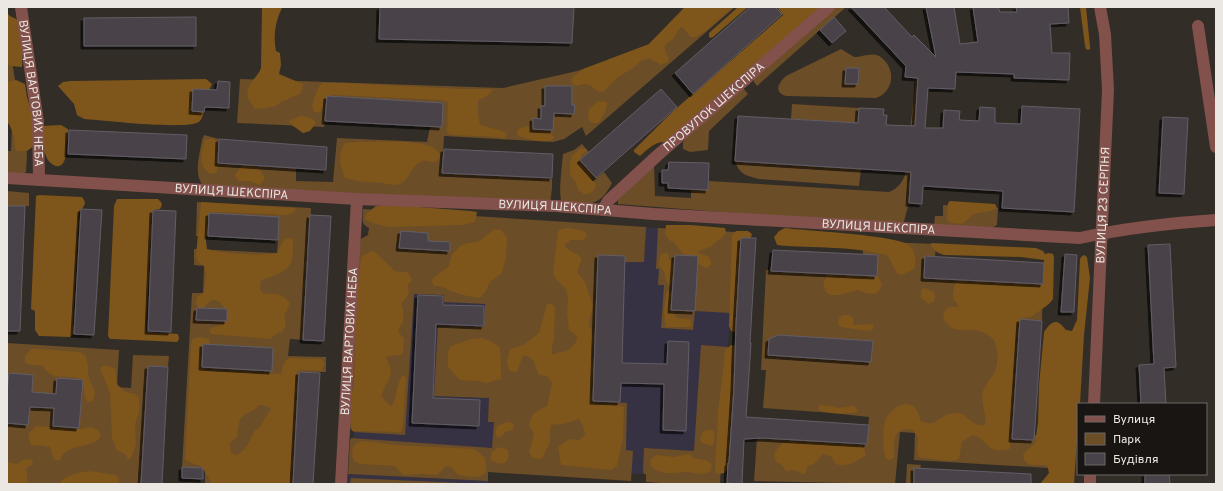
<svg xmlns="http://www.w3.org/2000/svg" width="1223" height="491" viewBox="0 0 1223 491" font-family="Overpass,sans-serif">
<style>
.education{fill:#373243}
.green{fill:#6b4d27}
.forest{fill:#7e551b;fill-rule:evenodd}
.building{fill:#48424a;stroke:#635d66;filter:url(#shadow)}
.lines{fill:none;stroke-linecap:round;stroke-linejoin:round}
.minor{stroke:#82514b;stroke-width:12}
.labels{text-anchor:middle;stroke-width:3;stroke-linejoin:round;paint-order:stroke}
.street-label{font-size:12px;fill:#ebe7e3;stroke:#181512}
</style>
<defs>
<filter id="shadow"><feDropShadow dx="-3" dy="3" stdDeviation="0" flood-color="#0009"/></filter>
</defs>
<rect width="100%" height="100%" fill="#322d26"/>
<g class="education">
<polygon points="503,220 735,232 720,478 540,469 350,441 354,437 354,432 350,428 361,239 368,235 369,228 364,225 362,222"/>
<polygon points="348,474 488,481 488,484 347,484"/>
</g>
<g class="green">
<path d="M685,7h50l-149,129 -4,-9 -18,12 -11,3 -109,-6 -2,37 110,6v9l-2,16 -347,-19c-10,-11 -3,-32 -1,-45l2,-5 15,4 -1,24 78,5v13l37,1 4,-44 90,4 3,-15h12l1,-24 -116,-7 -2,25 -1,6 -87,-4 3,-44 263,9 74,-17 67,-22z"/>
<polygon points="834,7 846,7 757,86 754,82 754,78"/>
<polygon points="7,30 27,154 26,172 24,173 7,177 7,151 11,151 12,125 7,123"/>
<path d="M841,49l13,8c8,0 17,-5 25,-1 2,1 3,2 5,4 12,12 9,32 -8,38l-90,-2c-13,-4 -7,-14 0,-20z"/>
<path d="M916,78h2l-9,125 -6,22 -105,-7 -180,-14v-7l36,-33 1,32 36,2v-9l18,-8 180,11c9,-4 12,-8 16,-17z"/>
<polygon points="742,89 744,89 748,94 709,131 708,150 690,152 683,149 683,143 686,137"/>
<polygon points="792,104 859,108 858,123 791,119"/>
<path d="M582,144l7,8 -9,8 16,18 8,-6 8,11c-13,26 -26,21 -50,20 -4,-9 0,-37 1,-49l11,-4z"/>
<path d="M735,161l126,8 -2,17 -100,-7c-14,-4 -19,-4 -24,-18z"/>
<polygon points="7,191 29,193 29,206 7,206"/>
<polygon points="197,202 311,208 305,340 290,339 288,356 326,357 326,372 299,372 293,484 219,484 205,483 205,468 182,467 192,293 203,293 204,266 194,265 194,249 277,253 278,240 196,236"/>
<polygon points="943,205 998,208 997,225 990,229 934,226 935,216 943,216"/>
<path d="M363,209l283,18 -2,35h-19v-6h-27l-5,145 34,2 -1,47 7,1 -2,30 -143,-9v9l-140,-7 2,-33 1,-3 141,10 2,-26h-6l1,-24 -55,-2 4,-71 46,2 1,-23 -41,-2v-7l-30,-1 -9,141 -51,-3 -4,-4 10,-184 1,-5 7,-4 1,-7c-9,-5 -6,-9 -6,-19z"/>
<polygon points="658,228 735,232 730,313 695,311 693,330 661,328 664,285 658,285 659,269 656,269"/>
<polygon points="863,241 936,244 935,257 924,278 1043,284 1042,321 1020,319 1012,438 1033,440 1034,435 1068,438 1066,469 914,460 915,433 900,432 895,484 754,481 757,437 867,444 869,417 832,413 763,408 766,370 761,370 766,270 876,276 863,254"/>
<polygon points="7,343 119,350 117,387 131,388 133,355 169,356 168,367 148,366 141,484 7,484"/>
<polygon points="701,345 728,347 720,484 676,484 646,482 646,474 644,474 643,471 644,448 694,451"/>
<polygon points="907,464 921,465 920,469 914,469 914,484 906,484"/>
<polygon points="351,478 484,484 350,484"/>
</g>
<g class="forest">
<path d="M262,7h20v1c-7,14 -9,28 -6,43l4,2 1,12 -2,9 24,10 -1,6 -2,4 -19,8 -5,4 -9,2 -12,1c-2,-4 -6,-8 -7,-11 -4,-12 10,-21 13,-30z"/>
<path d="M685,7h48l-27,24 -10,6h-5l-9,-10c-5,3 -6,9 -10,13 -4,2 -5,3 -8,7l5,12 -1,3 -7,3 -12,-7 -8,3 -8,7 -16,10 -14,14c-14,-1 -7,-12 -27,-6l-5,-4 1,-4 11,-9 66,-25z"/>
<polygon points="738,7 748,7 713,37 711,38 709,37 709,33"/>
<path d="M777,7h44l-155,135c-11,-1 -18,7 -26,14l-6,-4v-2l37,-37 112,-98z"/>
<polygon points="1080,7 1086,7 1090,46 1090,49 1088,50 1086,49 1085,46"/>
<polygon points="7,13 10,16 18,20 23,39 22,67 10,66 7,62"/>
<path d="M206,79l6,5c-2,5 -7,11 -8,16 -2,7 1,15 -4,21 -9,10 -98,-1 -116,-2l-7,-4 -3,-11 -16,-18 5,-4 7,-1z"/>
<polygon points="16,80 25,84 27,97 32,114 35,145 27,151 19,151 19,152 15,149 14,135 8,122 7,122 7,82"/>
<path d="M323,83h25l114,6h30c0,7 -9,8 -14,12v14l2,9c8,5 18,4 26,9v3l-2,3 -6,-2 -46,-2 -5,-2v-3l1,-28 -7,-2 -108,-5 -8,4 -4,12 -3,2 -3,-1 -3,-5 1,-6 6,-15z"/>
<path d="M598,101l9,1 -1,8 -7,13c-11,1 -12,-4 -10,-14z"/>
<path d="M300,116c6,0 13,2 16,7l-6,8 -7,2 -14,-10v-2z"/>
<path d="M61,125l7,4c1,6 -1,12 -2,18 0,4 0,9 -1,12 -4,13 -16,6 -19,-3 -4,-9 -4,-20 -5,-30z"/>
<path d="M527,126c4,0 6,2 10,3 7,1 14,1 17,9 -7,7 -30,1 -37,-3l1,-6z"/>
<path d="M212,138l6,4 -2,18 3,4c-1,6 -2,10 -8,10 -14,-8 -10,-21 -6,-34z"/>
<path d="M354,142c19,0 62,-3 78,5 4,2 6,5 8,8 -4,14 -12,2 -20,7 -7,3 -9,12 -14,17 -2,3 -7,6 -11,6 -4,0 -8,-1 -12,-2 -13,-1 -26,-1 -38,-5 -5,-14 -8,-22 0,-35z"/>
<path d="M581,148l5,1v3l-4,3 -2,5 11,15 5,11c-3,6 -5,8 -12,8l-6,-4 -2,-8 -4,-4 -2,-5v-9l2,-8z"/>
<path d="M242,166c10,-2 19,2 23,12l-4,6 -2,1 -9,-4h-11l-4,-5 1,-3z"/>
<path d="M39,195l43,2c5,6 3,9 -3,14l-6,112 1,11 -4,3 -31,-1 -4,-6v-19l-4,-2 5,-113z"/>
<polygon points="117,199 158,199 161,202 162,205 160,209 154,210 152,214 146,329 146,331 148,332 178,334 179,339 177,342 113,339 110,339 108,336 114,206"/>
<path d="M950,201l45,3 2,4c-6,5 -17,3 -25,7 -3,2 -5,7 -9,8 -5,2 -11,0 -16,-2l1,-18z"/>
<path d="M201,202l94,6 1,2c-7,6 -15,6 -23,4l-61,-2 -4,2 -2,28 1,7c18,5 51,7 70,4l7,-14 6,-1 3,1c0,17 2,27 -15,35 -6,3 -13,4 -18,8v8l3,3c12,2 17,-2 27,10 -5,12 -7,10 -4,23l-4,6 -4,1 -8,6 -59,-5 -2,-5c9,-4 11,-1 17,-11 -1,-10 -3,-18 -15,-18l-8,8h-4l-3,-4 1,-7 7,-5 2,-18 -2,-8 -6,-4 -2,-7z"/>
<polygon points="393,205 471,211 477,212 475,222 463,225 389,227 372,223 365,219 366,214 376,206"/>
<polygon points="666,225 691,225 725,228 726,232 725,235 710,247 701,250 698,253 708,256 711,261 711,265 706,268 700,265 695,260 686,258 674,242 670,241 665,234"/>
<path d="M568,228l17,3 2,5 -4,4h-12l-6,4v3c6,5 12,6 17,11l-5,14 8,10 8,24 -4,17 4,16 -1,17 2,16 -4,21 2,7 3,4 23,1 6,2 -1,31 -6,28 -6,4 -50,-5 -3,-18 11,-8 10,1 6,-5 -2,-9 -4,-7c-6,2 -11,4 -17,5 -4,1 -7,0 -11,1l-1,8v9l-8,17 -9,-1 -4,-6 5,-18 -5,-9c3,-13 6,-13 18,-19l5,-23 -5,-7 -8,-1c-6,-11 -2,-16 -15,-20l-2,3 -5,14 -8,-1 -2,-9 3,-13 13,-4 16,-12 8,-29h5l3,4 -1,29 -2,12v6l7,-3 8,-1 9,-9 1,-6 -8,-6 -2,-17 1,-14 -2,-10 -10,-10 -3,-7 5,-41 4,-2z"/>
<path d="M785,228c21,3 115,7 125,18 6,5 6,16 4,23l-12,6 -5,-1 -9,-18c-34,-11 -75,-7 -111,-11l-3,-8 5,-6z"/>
<path d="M494,229l7,1 6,8 -1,20 -4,15 -12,9 -4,9 -6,7c-9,-1 -18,-3 -27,-6 -7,-3 -10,-6 -19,-6l-2,-4 1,-4 16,-12 3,-12 7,-7 5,-3 16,-3z"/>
<polygon points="736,231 748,231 752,234 749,244 740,334 731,331 729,326 732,235"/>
<path d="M931,243l105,5 7,3 2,3 4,-1 4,1 1,4 -1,41c-5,8 -14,11 -20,17 -11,3 -14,1 -17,14l-6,119c-4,1 -9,2 -13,1 -10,-1 -14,-13 -24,-15l-11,7 -3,17 -9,2 -27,-3 -4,-1 -2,-4 1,-15 -5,-8 -9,-1 -7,4 -3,7v18l-4,2 -4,-1c-3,-9 -4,-28 -1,-37 3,-11 21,-26 31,-13 2,3 3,8 5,12 18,8 18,-8 34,-8 10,-1 13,7 21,11 3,2 6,1 9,1 2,-11 -5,-22 -2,-34 2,-6 8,-12 11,-18 5,-8 5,-28 -2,-35 -5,-5 -14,-8 -20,-8 -14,0 -21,2 -29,-12l2,-8 4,-3h9v-3l-5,-5v-6l1,-7 3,-4 5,-2 7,2 18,-1 56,3 1,-24 -23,-3 -77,-2c-6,-2 -13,-5 -13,-12z"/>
<path d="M371,251l4,1 20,19 7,1h6l4,8 -4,5c2,9 -1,13 -7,19l2,4v13l-5,10 6,8 -1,14c-5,4 -12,1 -17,5 2,4 5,9 5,13 0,9 -8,16 -9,25l3,5 6,5c7,-8 4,-22 12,-31l3,3 -3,48 -2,6 -49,-1c-4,-13 0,-37 2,-51l3,-95 4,-25 1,-4z"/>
<path d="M664,253h4l1,7 4,1c0,8 2,17 -3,24h-1l-3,-4 -2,-9 -6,-7 3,-11z"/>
<path d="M1084,255l3,2 3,21 -6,57 -4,69h-2v22l-4,58h-34l9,-11 -2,-8h-17l-5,-3 -2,-8 12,-11 3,-20 1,-38 5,-53c8,-12 13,-14 22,-2l6,1 5,-11 3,-61 2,-3z"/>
<polygon points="827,275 877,276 879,278 882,285 879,291 874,294 866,293 858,290 839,295 830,295 826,292 823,285"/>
<polygon points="923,288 930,290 934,292 935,297 934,301 929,304 921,298 921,292"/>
<path d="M667,291l4,1 1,4 -1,14 6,8 12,1 2,2 1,4 -2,2h-24c-3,-10 -2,-26 1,-36z"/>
<polygon points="842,315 849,315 853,318 853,324 854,325 873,324 874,328 872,330 868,331 841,327 838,324 839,318"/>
<path d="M198,337l11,2 1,4 -2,2h-5l-3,19 1,3 6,4 6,1h23l8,-1 15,3 5,-1 17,1 2,-9 5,-7 34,1 2,5 -2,7 -21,-1 -4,2 -6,112h-79l-10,-17 -17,-7 6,-118 2,-3zM259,405h3l9,3 -12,20 -4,2c-5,10 -8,20 -19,25l-5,-2 -1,-10 7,-6c1,-5 1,-14 4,-19 4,-6 14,-6 18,-13z"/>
<polygon points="482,338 490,341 500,347 501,368 501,379 486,383 478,381 460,380 448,367 448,352 451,346 471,339"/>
<polygon points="731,345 736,346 733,460 725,473 717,474 715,472 718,412 724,362 725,350"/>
<path d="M31,349h10l39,3 6,4 2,10v9l7,17 -2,9 -6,1 -3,-9 -1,-13c-16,-7 -30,3 -40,-14l-16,-2 -2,-2v-6z"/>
<path d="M105,365l11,4 1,15c6,6 8,10 17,9l5,5v15l-4,11 1,20 -4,12 -4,4 -4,-7 -7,-2 -5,-13 -2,-45 -10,-25z"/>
<path d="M819,405l14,1 4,2 17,-2 3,3v3c-8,3 -33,2 -39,-3z"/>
<polygon points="507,422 513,423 514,426 512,431 507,431 499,438 496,436 496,430 497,426"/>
<path d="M36,426l44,3 11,-2 7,3 3,5c-2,3 -3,5 -6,7 -12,6 -30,3 -35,18h-6l-4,-13 -11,-2 -8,1 -3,-12z"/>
<path d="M706,430h7c3,5 2,11 -1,16l-10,-3 -2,-3 2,-7z"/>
<path d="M362,441l34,4 78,4 11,9c6,24 -11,19 -27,17l-7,-8 -5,-1 -9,9 -15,-1 -19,1 -8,-9 -35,-2 -6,-3c-3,-9 -3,-17 8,-20z"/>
<path d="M793,442l69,3 3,6v5c-8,6 -30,17 -33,1l-9,-3 -9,10 -7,2 -1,7 -3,1 -8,-4 -9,1 -5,-7 -4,-1c-5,-11 -2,-12 6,-20z"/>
<path d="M498,447l5,1 5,2c3,15 -7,16 -18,10l2,-8z"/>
<path d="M688,454l3,1 2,3 12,2 6,3 1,3 -2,5c-10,6 -14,1 -25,1 -12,1 -27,4 -35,-8l1,-5 5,-4 18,2z"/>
<polygon points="26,459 32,460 33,464 26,468 28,484 7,484 7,462 16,464"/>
<path d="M90,471l26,4 3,4 -1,5h-59c5,-9 20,-12 31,-13z"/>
</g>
<g class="building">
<polygon points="380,7 574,7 572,43 379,39"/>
<polygon points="750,7 775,7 782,14 693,94 675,73"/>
<polygon points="851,7 884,7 912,37 914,35 936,57 926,7 954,7 960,44 978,42 973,7 998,7 1000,12 1017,12 1016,7 1068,7 1069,23 1050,24 1052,53 1070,53 1069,80 1014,78 1014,74 956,72 955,89 928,88 925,128 943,128 944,110 960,111 959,120 979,121 980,107 995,108 995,123 1021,124 1022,106 1080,109 1074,212 1002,208 1003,191 923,186 922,204 909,203 911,172 735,161 738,116 858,123 859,108 884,109 883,115 887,115 886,125 915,126 918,78 905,77 906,66"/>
<polygon points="196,17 196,46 84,46 84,18"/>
<polygon points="834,17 846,31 832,43 820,30"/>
<polygon points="846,68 859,68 858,84 845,84"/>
<polygon points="218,81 230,82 229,108 205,107 204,112 192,111 193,89 217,90"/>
<polygon points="545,86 572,86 572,105 575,105 574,114 554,113 553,130 533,129 533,118 541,119 541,106 545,106"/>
<polygon points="661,89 677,107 596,178 580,160"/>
<polygon points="327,96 443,103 442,127 325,121"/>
<polygon points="1163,117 1188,118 1184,194 1159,193"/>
<polygon points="69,130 187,135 186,159 68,154"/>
<polygon points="219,139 327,147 326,170 218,163"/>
<polygon points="444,149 553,154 552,178 442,173"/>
<polygon points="669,162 709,163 708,190 668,188 668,183 662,183 662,170 668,170"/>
<polygon points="7,206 25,206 20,331 7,331"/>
<polygon points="81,209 102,210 94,335 74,334"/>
<polygon points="153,210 176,211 171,332 148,331"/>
<polygon points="209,213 279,217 278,240 208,236"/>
<polygon points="310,215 331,216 324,341 303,340"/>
<polygon points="401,231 428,233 428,241 450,242 450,251 399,248"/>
<polygon points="741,238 756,238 750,343 751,343 748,390 746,417 869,425 867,444 762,438 744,439 742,484 727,483 728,463 729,463 734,388 736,325"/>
<polygon points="1170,244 1176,367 1164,368 1166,404 1141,404 1139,365 1154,364 1148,245"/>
<polygon points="773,250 878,255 877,276 771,271"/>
<polygon points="1065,254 1077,255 1074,312 1061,312"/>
<polygon points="598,255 625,256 622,363 667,364 668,341 689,342 686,431 663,430 664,384 621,383 620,402 593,401"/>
<polygon points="675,255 698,256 695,311 671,310"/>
<polygon points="925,256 1044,263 1043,284 924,278"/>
<polygon points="418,295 443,296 443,305 484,306 484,326 436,324 433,398 480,400 479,426 412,423"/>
<polygon points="197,308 227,309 227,321 196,320"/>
<polygon points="1020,319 1042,321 1034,440 1012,439"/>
<polygon points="778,335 873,341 871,362 768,355 769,339"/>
<polygon points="203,344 273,348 272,371 202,367"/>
<polygon points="148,366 168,367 162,484 141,484"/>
<polygon points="299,372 320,373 313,484 293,484"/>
<polygon points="9,373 33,375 32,392 56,394 57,378 83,380 79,428 53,426 54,408 30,407 28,425 7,423 7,393"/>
<polygon points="182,467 203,468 203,479 182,478"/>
<polygon points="914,468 1031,474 1031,484 914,484"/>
<polygon points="1145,474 1169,474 1170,484 1145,484"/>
</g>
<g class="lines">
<g class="minor">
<path id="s1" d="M21,7l17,115 1,58"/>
<polyline points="1198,26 1216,147"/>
<path id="s2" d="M7,178l350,21 199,7 98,8 426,24c45,-10 91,-15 136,-18"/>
<path id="s3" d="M603,210l5,-9 51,-47 170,-147"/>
<path id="s4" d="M1094,404l14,-314 -3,-56 -5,-27"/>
<path id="s5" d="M341,484l16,-285"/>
<polyline points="1090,484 1090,474"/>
</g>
</g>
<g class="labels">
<g class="street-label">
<text dy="4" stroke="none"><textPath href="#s1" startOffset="87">ВУЛИЦЯ ВАРТОВИХ НЕБА</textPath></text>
<text dy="4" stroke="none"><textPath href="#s3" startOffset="152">ПРОВУЛОК ШЕКСПІРА</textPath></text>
<text dy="4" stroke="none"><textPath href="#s2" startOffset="225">ВУЛИЦЯ ШЕКСПІРА</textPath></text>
<text dy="4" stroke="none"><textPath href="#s4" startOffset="199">ВУЛИЦЯ 23 СЕРПНЯ</textPath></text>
<text dy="4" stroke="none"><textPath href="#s2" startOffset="549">ВУЛИЦЯ ШЕКСПІРА</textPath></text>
<text dy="4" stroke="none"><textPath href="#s2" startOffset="873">ВУЛИЦЯ ШЕКСПІРА</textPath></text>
<text dy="4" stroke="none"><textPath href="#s5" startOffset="143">ВУЛИЦЯ ВАРТОВИХ НЕБА</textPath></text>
</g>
</g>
<rect width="1223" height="491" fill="none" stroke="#ebe7e3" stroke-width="16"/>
<rect x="1077" y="403" width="130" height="72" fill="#181512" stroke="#6c6966"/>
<rect x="1085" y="416" width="20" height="6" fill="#82514b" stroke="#6c6966"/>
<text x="1113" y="423" font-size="12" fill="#ebe7e3">Вулиця</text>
<rect x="1085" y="433" width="20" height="12" fill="#6b4d27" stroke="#6c6966"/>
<text x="1113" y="443" font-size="12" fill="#ebe7e3">Парк</text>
<rect x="1085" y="453" width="20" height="12" fill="#48424a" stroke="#6c6966"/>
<text x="1113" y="463" font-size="12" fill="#ebe7e3">Будівля</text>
</svg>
